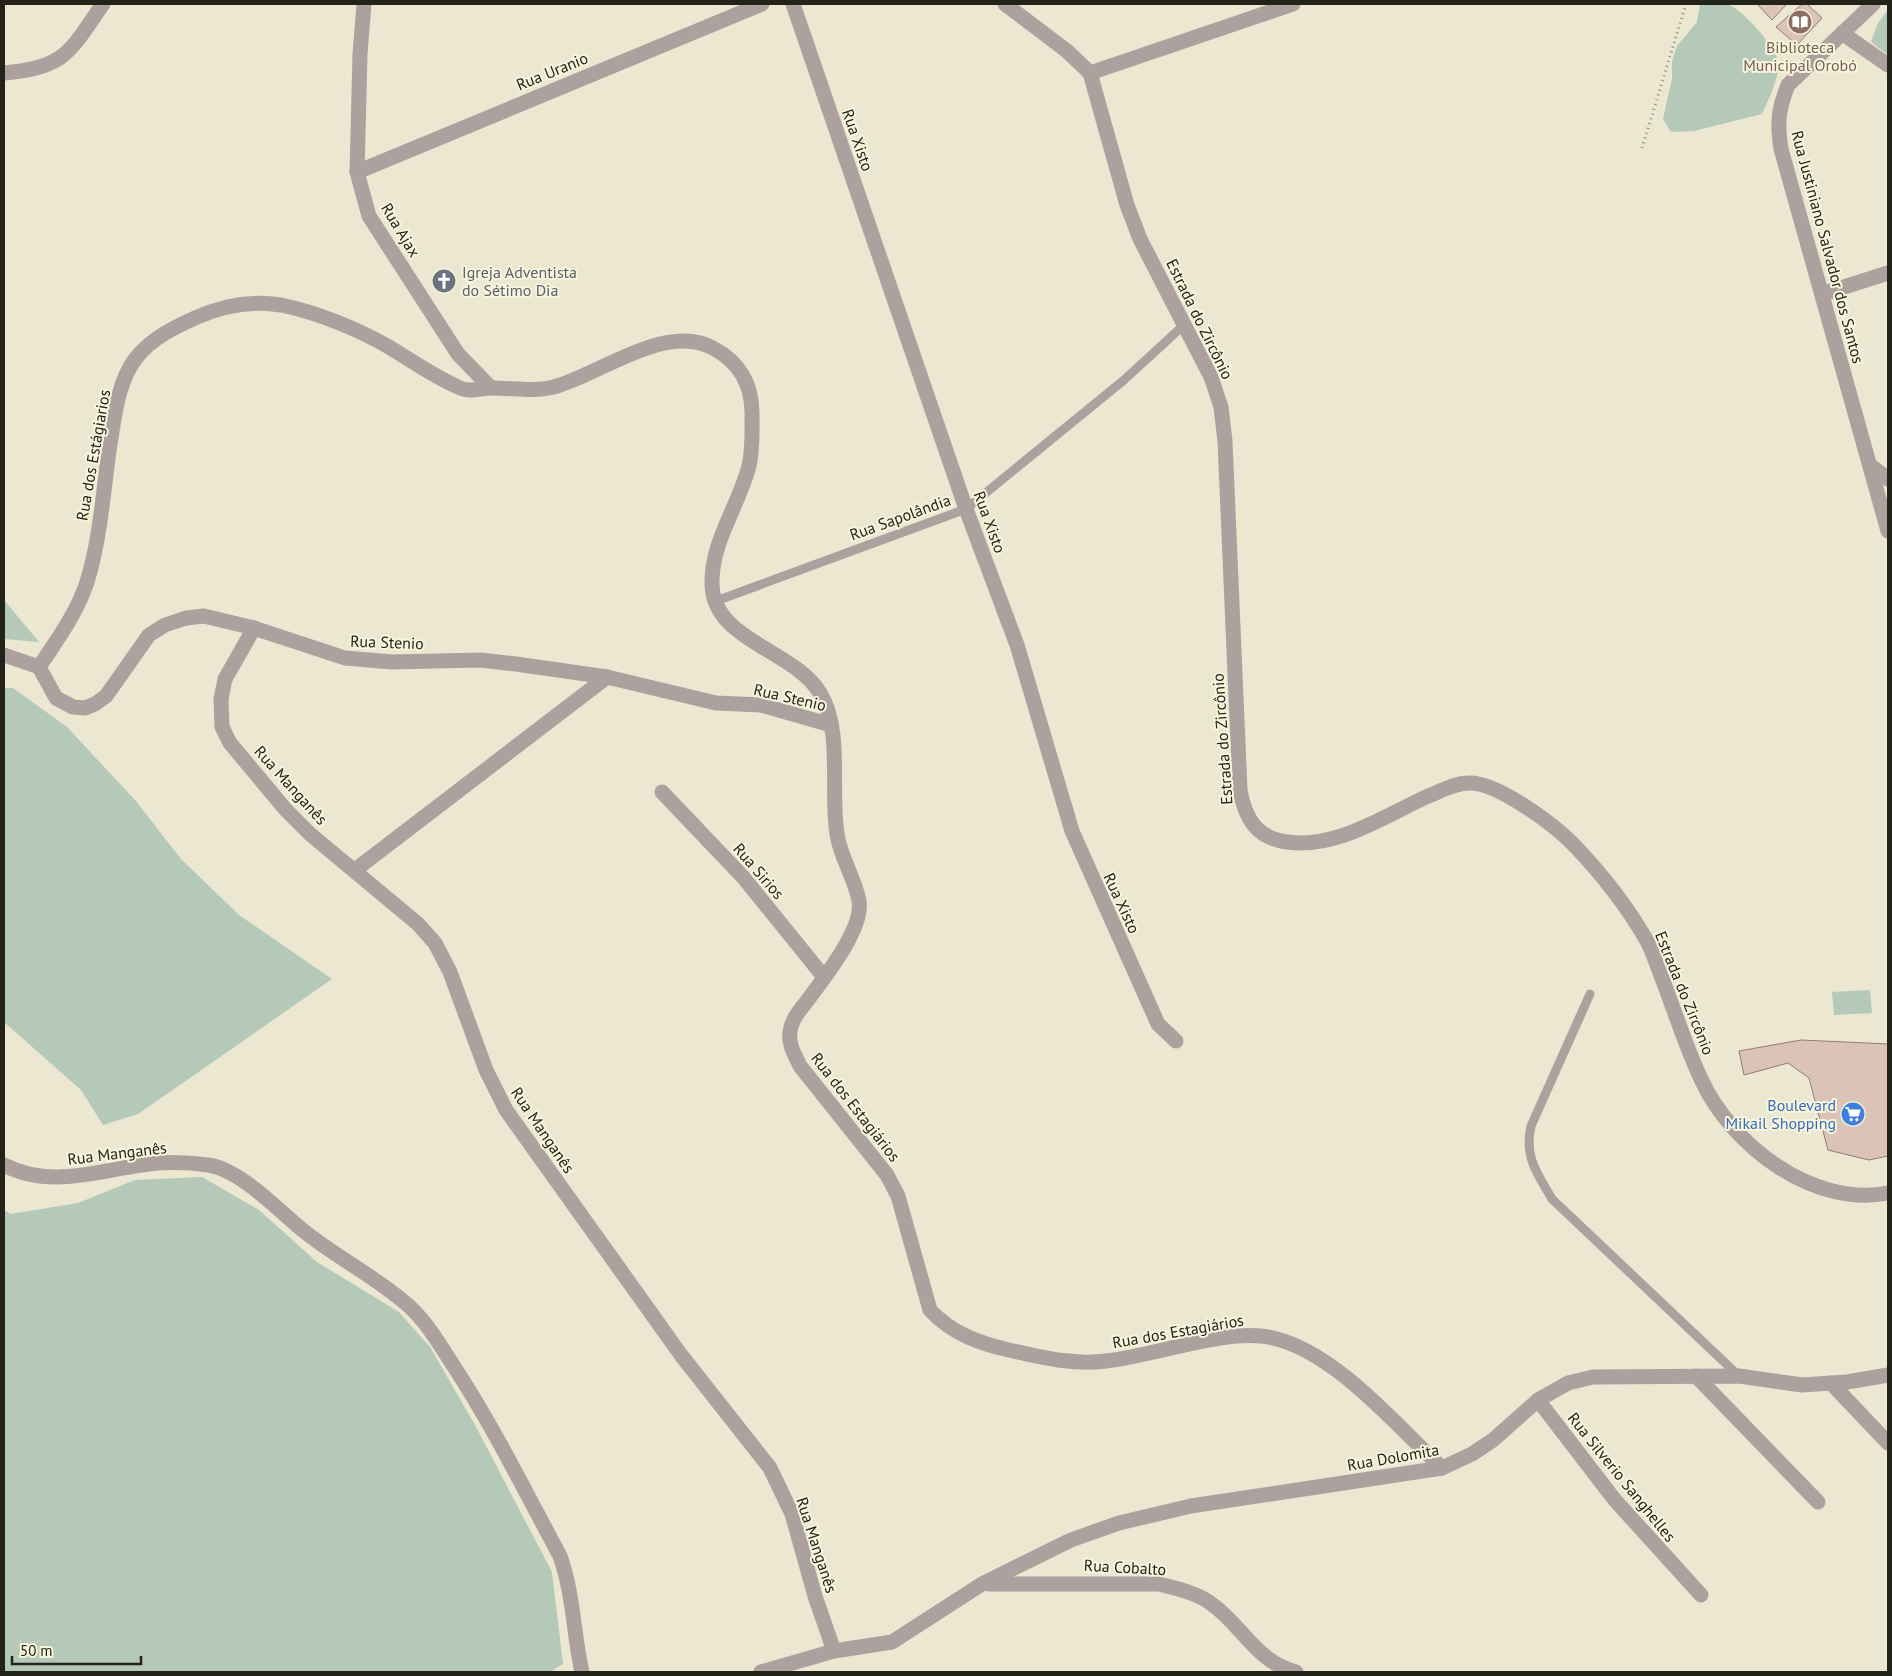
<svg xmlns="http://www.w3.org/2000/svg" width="1892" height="1676" viewBox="0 0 1892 1676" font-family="'PT Sans',sans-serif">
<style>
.green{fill:#b5c9b9}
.building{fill:#dbc3b8;stroke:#927c72}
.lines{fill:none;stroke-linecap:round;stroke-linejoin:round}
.path{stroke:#8e8b7b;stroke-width:3;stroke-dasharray:1 4;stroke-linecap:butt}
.service{stroke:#aca19e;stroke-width:9}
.minor{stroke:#aca19e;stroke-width:15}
.tertiary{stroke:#aca19e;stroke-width:15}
.labels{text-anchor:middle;stroke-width:4;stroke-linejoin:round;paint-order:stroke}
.education-label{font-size:16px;fill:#785e54;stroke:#f8f5dd}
.street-label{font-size:16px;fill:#24231a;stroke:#f8f5dd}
.worship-label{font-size:16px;fill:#5b616d;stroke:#f8f5dd;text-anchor:start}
.shop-label{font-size:16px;fill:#366cbe;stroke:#f8f5dd;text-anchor:end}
</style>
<rect width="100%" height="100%" fill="#ebe7d0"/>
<g class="green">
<path d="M1700,4c9,0 23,-3 31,2 13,6 46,42 47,56 2,16 -10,38 -16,52l-68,17 -23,1 -8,-13 9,-40v-18l5,-15 20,-24z"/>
<polygon points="1888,10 1888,55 1871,42 1878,23"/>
<polygon points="4,600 39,642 4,639"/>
<polygon points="4,688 13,688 67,727 135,800 181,859 239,915 332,979 138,1114 103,1125 81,1090 4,1022"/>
<polygon points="1870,990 1872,1013 1834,1015 1832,992"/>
<polygon points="202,1177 259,1210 317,1262 399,1312 430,1347 475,1425 552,1572 563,1664 550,1672 4,1672 4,1210 11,1214 78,1203 135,1180"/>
</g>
<g class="building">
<polygon points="1757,4 1787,4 1772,20"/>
<polygon points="1802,4 1807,4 1822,18 1797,45 1776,27"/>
<polygon points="1801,1040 1888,1044 1888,1156 1869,1160 1828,1150 1809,1078 1788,1063 1744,1075 1739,1051"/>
</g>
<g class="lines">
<polyline class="path" points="1642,148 1686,4"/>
<g class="service">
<polyline points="716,601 966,509 1124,380 1185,324"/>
<path d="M1590,994l-59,132c-7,31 6,47 21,73l187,177"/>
</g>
<g class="minor">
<polyline points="364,4 360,54 357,172 369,216 458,354 491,388"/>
<polyline points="793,4 966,509 1017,645 1072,831 1158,1024 1176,1041"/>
<path d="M1873,4l-85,81c-10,25 -11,38 -7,64l107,382"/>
<polyline points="1842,33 1888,65"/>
<path d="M4,73c62,-5 66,-22 99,-69"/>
<polyline points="1090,73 1293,4"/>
<polyline points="357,172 762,4"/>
<polyline points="1822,294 1888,273"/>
<polyline points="1871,466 1888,479"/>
<polyline points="254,628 225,679 221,699 222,727 230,743 286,810 310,834 418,924 435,943 450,972 486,1070 506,1110 681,1355 770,1468 792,1514 815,1596 834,1651"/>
<polyline points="4,655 39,667 56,698 73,707 85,708 95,704 106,696 149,635 165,625 186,618 204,616 254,628 345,658 392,662 480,660 516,664 607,677 716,703 761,705 831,725"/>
<path d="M39,667c18,-27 38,-54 48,-85 13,-42 16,-88 22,-131 5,-30 8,-69 27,-93 16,-20 37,-30 59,-40 27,-12 56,-18 86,-13 35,7 77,24 108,42 23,14 44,29 69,40 11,6 22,1 35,1 21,0 40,4 61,-1 47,-13 112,-65 159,-39 26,14 39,36 39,65 0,17 1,36 -3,53 -10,39 -38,76 -37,118 1,57 81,65 108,109 23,37 10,98 17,141 3,23 18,44 22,67 5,28 -36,78 -52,100 -7,9 -16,19 -17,31 -2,12 5,23 10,34l87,109 11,21 32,114c22,24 51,34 83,41 31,7 61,14 93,10 49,-5 121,-34 167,-23 62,14 123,87 169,130"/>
<polyline points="662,792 743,877 824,977"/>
<polyline points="355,870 607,677"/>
<path d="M4,1165c50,26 102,2 155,-2 15,-1 34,0 49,2 31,4 68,43 92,63 35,29 77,49 110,79 18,17 30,38 43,58 40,61 72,126 107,191 14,40 13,76 22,116"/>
<polyline points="1696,1376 1818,1502"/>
<polyline points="1831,1383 1888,1443"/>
<polyline points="1538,1400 1614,1499 1701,1595"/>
<path d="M989,1584h170c19,5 39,9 54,21 30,22 45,58 83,67"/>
<polyline points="761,1672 834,1651 892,1642 982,1584 1071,1540 1119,1523 1191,1506 1442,1468 1472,1454 1493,1440 1538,1400 1568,1383 1593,1377 1739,1376 1802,1385 1847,1382 1888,1375"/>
</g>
<path class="tertiary" d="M1005,4l62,47 23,22 37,132 13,34 71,138 10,30 4,34 15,349c5,28 16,48 47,52 48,7 96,-25 139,-45 13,-5 28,-14 43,-14 28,-1 84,41 104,61 27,28 54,62 74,97 6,11 10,25 15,37 13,34 24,69 39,101 30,66 112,129 187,114"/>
</g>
<defs>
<symbol id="library-disc" viewBox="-11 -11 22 22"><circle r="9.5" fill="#8d6e63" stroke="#f8f5dd"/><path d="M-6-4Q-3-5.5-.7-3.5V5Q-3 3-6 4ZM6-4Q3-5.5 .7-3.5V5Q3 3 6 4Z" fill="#fff"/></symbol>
<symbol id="church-disc" viewBox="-11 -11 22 22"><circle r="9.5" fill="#6b7280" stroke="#f8f5dd"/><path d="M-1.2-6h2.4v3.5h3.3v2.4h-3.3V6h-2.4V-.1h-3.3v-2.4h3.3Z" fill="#fff"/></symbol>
<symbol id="supermarket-disc" viewBox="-11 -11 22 22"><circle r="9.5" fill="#3f7fe0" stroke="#f8f5dd"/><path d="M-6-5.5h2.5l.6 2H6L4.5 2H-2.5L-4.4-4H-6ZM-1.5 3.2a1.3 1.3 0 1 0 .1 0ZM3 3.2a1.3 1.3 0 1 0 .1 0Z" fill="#fff"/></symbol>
</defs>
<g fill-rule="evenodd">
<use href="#library-disc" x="1786" y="8" width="28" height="28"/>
<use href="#church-disc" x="430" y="267" width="28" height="28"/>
<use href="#supermarket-disc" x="1839" y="1100" width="28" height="28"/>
</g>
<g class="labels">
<g class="education-label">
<text x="1800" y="53">Biblioteca<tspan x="1800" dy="18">Municipal Orobó</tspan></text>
</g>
<g class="street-label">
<text transform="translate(552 71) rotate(-22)" y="6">Rua Uranio</text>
<text transform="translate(858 140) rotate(71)" y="6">Rua Xisto</text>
<text transform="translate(401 230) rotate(59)" y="6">Rua Ajax</text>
<text transform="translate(1828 247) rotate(75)" y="6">Rua Justiniano Salvador dos Santos</text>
<text transform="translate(1200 319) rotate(64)" y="6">Estrada do Zircônio</text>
<text transform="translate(93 455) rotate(-80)" y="6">Rua dos Estágiarios</text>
<text transform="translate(900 517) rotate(-20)" y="6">Rua Sapolândia</text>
<text transform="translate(990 522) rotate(70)" y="6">Rua Xisto</text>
<text transform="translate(387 642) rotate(2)" y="6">Rua Stenio</text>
<text transform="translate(790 697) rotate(13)" y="6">Rua Stenio</text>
<text transform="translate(1222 739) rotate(-94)" y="6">Estrada do Zircônio</text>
<text transform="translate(291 785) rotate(48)" y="6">Rua Manganês</text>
<text transform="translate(759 871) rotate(49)" y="6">Rua Sirios</text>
<text transform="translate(1122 903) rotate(65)" y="6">Rua Xisto</text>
<text transform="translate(1685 993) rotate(68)" y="6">Estrada do Zircônio</text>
<text transform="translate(856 1107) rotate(52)" y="6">Rua dos Estagiários</text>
<text transform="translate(543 1130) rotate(56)" y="6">Rua Manganês</text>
<text transform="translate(117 1153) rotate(-7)" y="6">Rua Manganês</text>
<text transform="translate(1178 1331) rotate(-10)" y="6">Rua dos Estagiários</text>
<text transform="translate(1393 1457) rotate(-10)" y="6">Rua Dolomita</text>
<text transform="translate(1622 1477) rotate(51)" y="6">Rua Silverio Sanghelles</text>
<text transform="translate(817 1545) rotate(72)" y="6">Rua Manganês</text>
<text transform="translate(1125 1567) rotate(3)" y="6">Rua Cobalto</text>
</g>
<g class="worship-label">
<text x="462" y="278">Igreja Adventista<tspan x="462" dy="18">do Sétimo Dia</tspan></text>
</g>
<g class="shop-label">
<text x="1836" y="1111">Boulevard<tspan x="1836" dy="18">Mikail Shopping</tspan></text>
</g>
</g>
<rect width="1892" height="1676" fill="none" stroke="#24231a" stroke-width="10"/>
<path d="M12 1656v8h129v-8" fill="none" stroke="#24231a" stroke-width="2.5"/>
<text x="20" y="1656" font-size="15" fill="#24231a" stroke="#f8f5dd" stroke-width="4" paint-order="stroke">50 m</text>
</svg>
